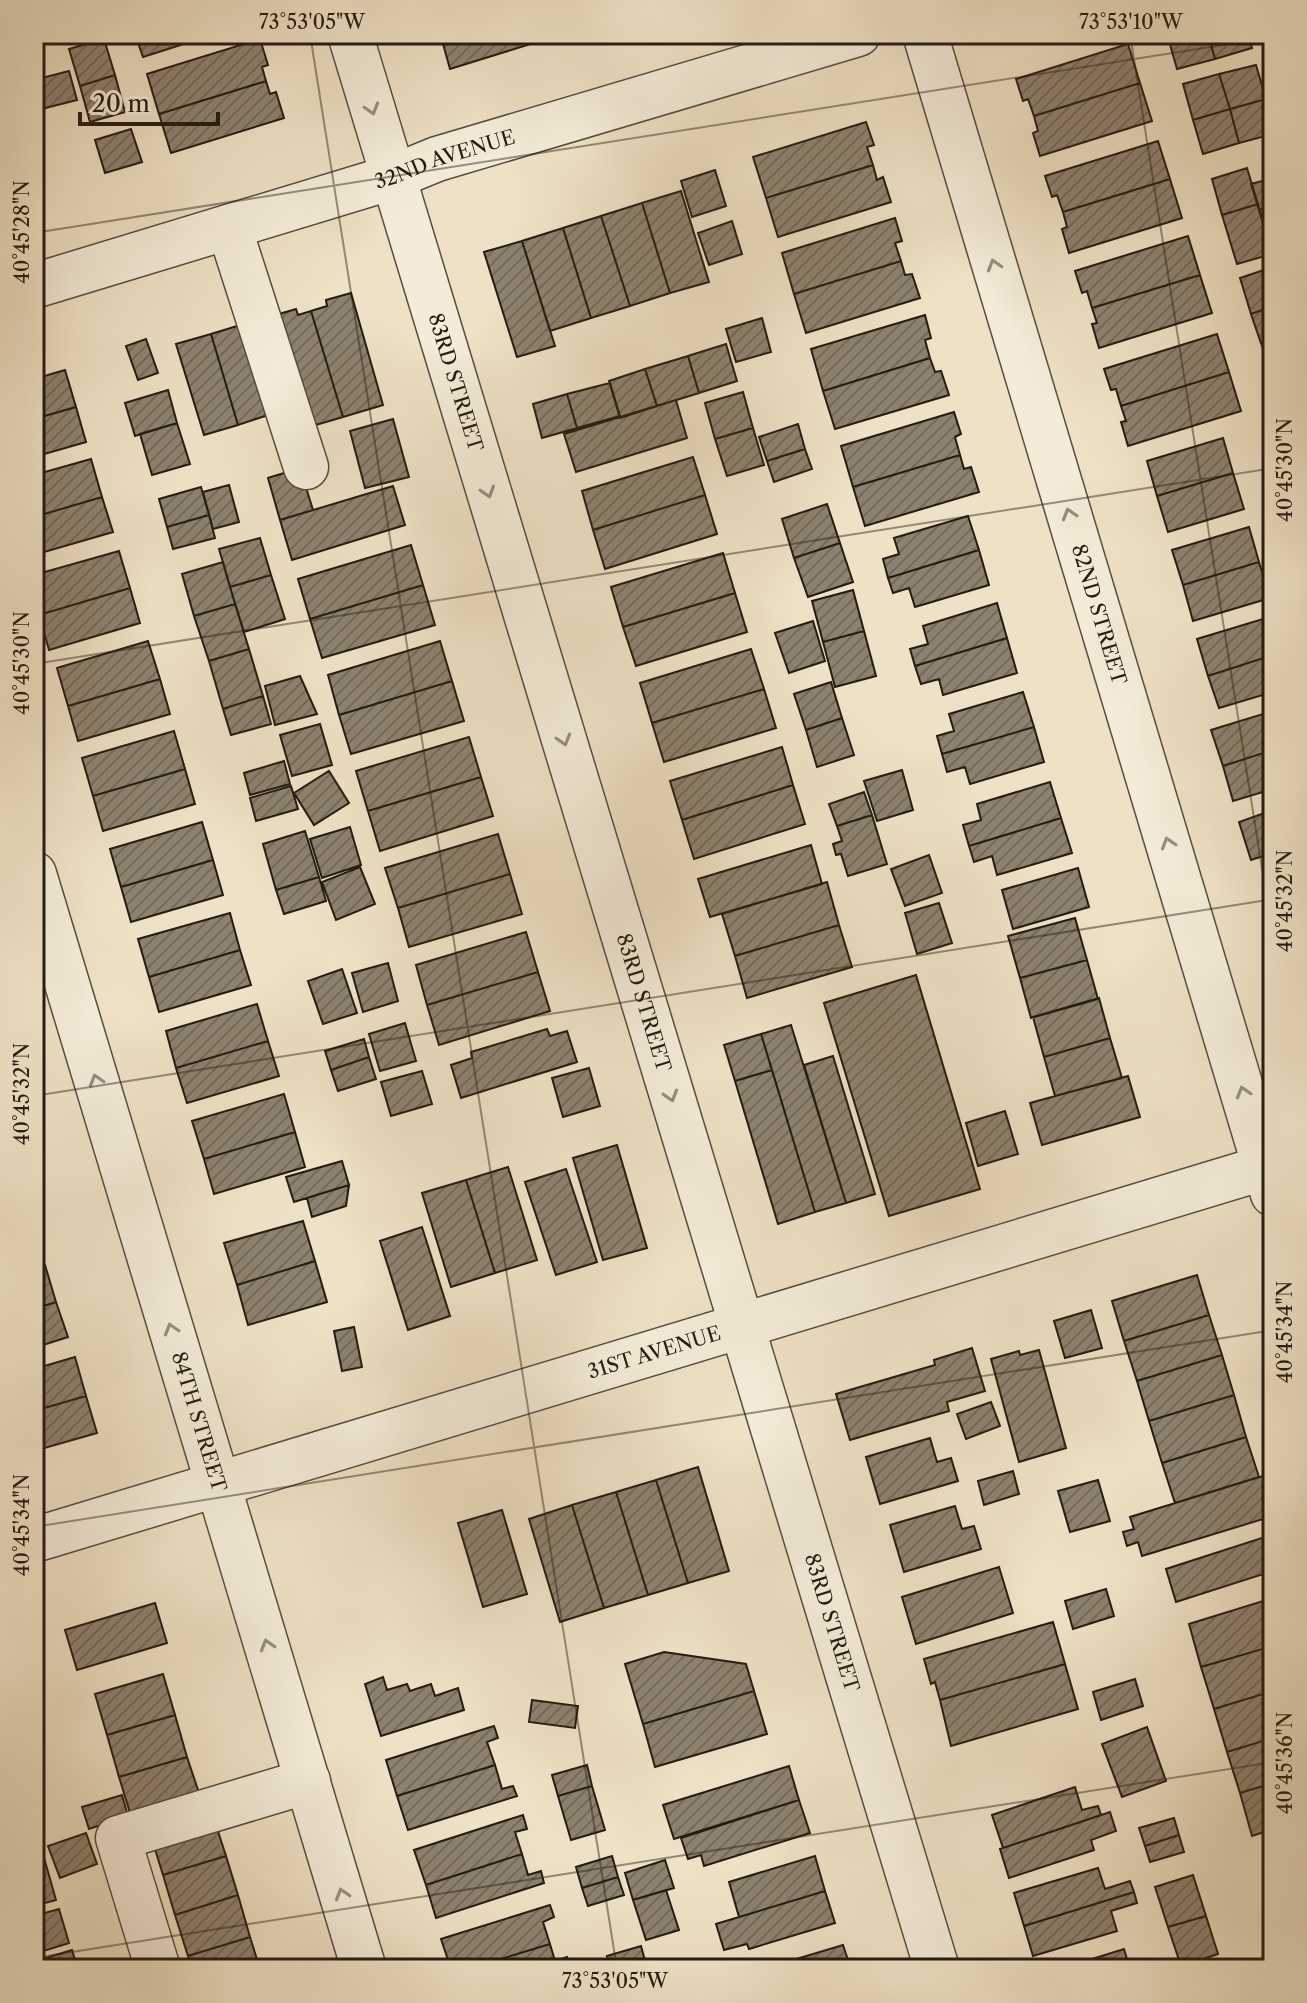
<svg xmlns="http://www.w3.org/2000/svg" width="1307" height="2003" viewBox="0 0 1307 2003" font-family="'Libre Caslon Text',serif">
<defs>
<pattern id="building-hatch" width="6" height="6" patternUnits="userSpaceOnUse" patternTransform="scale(2)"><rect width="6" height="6" fill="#8d826f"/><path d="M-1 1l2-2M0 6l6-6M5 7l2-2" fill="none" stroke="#736a5a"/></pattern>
</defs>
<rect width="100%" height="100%" fill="#eee1c5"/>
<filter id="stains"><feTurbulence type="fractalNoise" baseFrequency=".0025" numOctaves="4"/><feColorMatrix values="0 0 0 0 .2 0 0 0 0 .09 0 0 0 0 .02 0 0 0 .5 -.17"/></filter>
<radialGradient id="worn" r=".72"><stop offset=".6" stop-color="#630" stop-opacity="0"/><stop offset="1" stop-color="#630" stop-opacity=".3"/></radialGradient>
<path fill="url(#building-hatch)" stroke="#241c12" stroke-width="2" d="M135,34H215L143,57Z
M443,34H563L450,69L443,44L446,43Z
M1167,34H1208L1215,59L1177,69Z
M1208,34H1248L1252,48L1215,59Z
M104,39L115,75L80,86L69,49Z
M260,39L268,65L262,67L266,81L159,114L147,74Z
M1128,44L1140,83L1034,116L1028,99L1023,101L1016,79Z
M1256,65L1266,99L1230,109L1219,74Z
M69,71L77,100L34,111V80Z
M1219,74L1230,109L1193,120L1183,84Z
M115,75L125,112L90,122L80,86Z
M266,81L270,94L276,92L284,118L171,153L159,114Z
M1140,83L1152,121L1040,156L1033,133L1038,131L1034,116Z
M1266,99L1273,134L1239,143L1230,109Z
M1230,109L1239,143L1203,154L1193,120Z
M866,122L874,145L867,147L873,165L766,198L753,157Z
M131,129L142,162L105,173L95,140Z
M1158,141L1170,179L1063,212L1057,195L1052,197L1045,176Z
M873,165L877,180L883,177L891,202L778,237L766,198Z
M1247,168L1258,204L1222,215L1212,179Z
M715,170L726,206L692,217L681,181Z
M1273,178V206L1259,210L1251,184Z
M1170,179L1182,218L1069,253L1062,229L1067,227L1063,212Z
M681,191L709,282L670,293L642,203Z
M642,203L670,293L630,306L601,216Z
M1258,204L1272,254L1237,264L1222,215Z
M1273,206V232L1266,234L1259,210Z
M601,216L630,306L591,318L563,228Z
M895,218L902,241L895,243L901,261L794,294L782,253Z
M732,221L742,254L709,265L698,233Z
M563,228L591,318L550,331L522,241Z
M1188,236L1200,275L1092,308L1087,291L1082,293L1075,271Z
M522,241L555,346L517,357L484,252Z
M901,261L905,275L912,274L920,298L806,333L794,294Z
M1273,267V306L1251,314L1240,278Z
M1200,275L1212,313L1099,348L1092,324L1097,323L1092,308Z
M351,293L383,405L343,417L311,311L327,306L326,300Z
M1273,306V346L1263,349L1251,314Z
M296,309L298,315L311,311L343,417L302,429L269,317Z
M925,315L931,338L925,340L930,358L823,391L811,349Z
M762,318L771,352L736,362L726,329Z
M247,323L274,413L238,425L211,334Z
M211,334L238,425L204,435L176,344Z
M1217,334L1229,372L1121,406L1116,389L1111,390L1104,369Z
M146,339L158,373L138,380L126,346Z
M726,344L737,381L699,393L688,356Z
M688,356L699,393L657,406L645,369Z
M930,358L935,372L941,371L949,395L835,429L823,391Z
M645,369L657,406L620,418L609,381Z
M65,370L76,407L34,419V379Z
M1229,372L1241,411L1128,446L1121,422L1126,421L1121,406Z
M610,383L620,416L577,428L567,394Z
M168,390L177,423L135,436L125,403Z
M743,392L753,428L715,439L705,403Z
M567,394L577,428L542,438L533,404Z
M676,400L687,438L576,472L564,434Z
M76,407L86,442L34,457V419Z
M954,412L961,434L955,437L960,455L853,487L841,446Z
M393,419L409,477L365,488L350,431Z
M177,423L190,464L152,475L140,434Z
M798,424L805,449L767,461L759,437Z
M753,428L764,465L727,476L715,439Z
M1223,438L1233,473L1157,496L1147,461Z
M805,449L812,469L774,482L767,461Z
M960,455L964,469L971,467L979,492L865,526L853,487Z
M693,457L705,495L593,530L582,491Z
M91,459L102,497L34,517V475Z
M300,468L313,510L280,520L268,478Z
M1233,473L1244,509L1168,532L1157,496Z
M229,485L239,522L213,529L203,492Z
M393,486L405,525L292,560L280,520Z
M201,487L209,515L167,527L159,499Z
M705,495L717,534L605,569L593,530Z
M102,497L113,532L34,555V517Z
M827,504L840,543L794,558L782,519Z
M209,515L215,538L173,549L167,527Z
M968,516L979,550L888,578L883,559L899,554L894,538Z
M1249,527L1259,562L1183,585L1172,550Z
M260,538L271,575L230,587L219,549Z
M840,543L853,582L808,597L794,558Z
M411,545L423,585L310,619L298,579Z
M979,550L989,585L915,607L909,588L893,593L888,578Z
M119,551L130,588L39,615L34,600V575Z
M723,553L735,593L623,627L611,587Z
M223,562L235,604L194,616L182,574Z
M1259,562L1270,598L1193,621L1183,585Z
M271,575L285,619L244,632L230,587Z
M423,585L435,625L322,658L310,619Z
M130,588L140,623L49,650L39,615Z
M853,590L864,631L823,642L812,601Z
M735,593L747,632L636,666L623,627Z
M997,603L1007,638L915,666L910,649L928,644L923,626Z
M235,604L249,649L209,661L194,616Z
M1273,616V655L1208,676L1197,639Z
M813,621L825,661L789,673L775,633Z
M864,631L876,676L835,687L823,642Z
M1007,638L1017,673L943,695L939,679L921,684L915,666Z
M148,641L160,679L68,706L57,668Z
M440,641L452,681L339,715L328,675Z
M249,649L263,696L223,709L209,661Z
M751,649L764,689L652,723L640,683Z
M1273,655V692L1219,708L1208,676Z
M300,676L317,714L275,725L265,686Z
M160,679L170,714L78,741L68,706Z
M452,681L464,721L351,754L339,715Z
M831,682L842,718L806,730L794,694Z
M764,689L776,728L664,762L652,723Z
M1023,692L1034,727L942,754L937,736L954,731L949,714Z
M263,696L271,724L231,735L223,709Z
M1273,711V750L1223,766L1211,730Z
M842,718L854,755L817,767L806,730Z
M320,724L332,765L292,776L280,735Z
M1034,727L1044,762L970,784L965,767L947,772L942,754Z
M174,731L185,769L93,796L82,758Z
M469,737L481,777L368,811L356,771Z
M782,747L793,785L682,820L670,781Z
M1273,750V789L1233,801L1223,766Z
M284,761L290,784L250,795L244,773Z
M185,769L195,804L103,831L93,796Z
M902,770L913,810L877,821L864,781Z
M329,771L349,803L314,825L294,793Z
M481,777L493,816L380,851L368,811Z
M1050,782L1061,818L969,846L963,825L981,820L977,804Z
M793,785L805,824L694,859L682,820Z
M291,786L298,809L256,821L250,798Z
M864,792L872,815L837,826L829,804Z
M1273,810V853L1251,860L1239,822Z
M872,815L887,864L848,876L841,854L836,855L833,844L842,841L837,826Z
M1061,818L1072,853L997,875L992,856L974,862L969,846Z
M202,822L213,860L121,887L110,849Z
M350,827L361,865L322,878L310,839Z
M305,831L319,877L276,890L263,844Z
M498,834L510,874L398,908L385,868Z
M811,845L822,884L710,917L698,879Z
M929,855L942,893L905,906L891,869Z
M213,860L223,895L131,922L121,887Z
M360,867L375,904L336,920L322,882Z
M1078,868L1089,907L1013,929L1002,890Z
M510,874L522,914L409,947L398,908Z
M319,877L326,901L284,914L276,890Z
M827,882L839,925L735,956L722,914Z
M939,903L952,943L917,954L905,913Z
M230,913L240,950L149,977L138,939Z
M1075,918L1087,960L1020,978L1008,936Z
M839,925L852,967L747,998L735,956Z
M526,932L538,972L427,1005L416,965Z
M240,950L251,985L159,1012L149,977Z
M1087,960L1098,999L1031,1018L1020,978Z
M388,963L398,1001L363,1012L352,973Z
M342,969L357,1013L323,1024L308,981Z
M538,972L550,1011L439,1045L427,1005Z
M916,975L980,1189L889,1216L824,1003Z
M1099,998L1110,1038L1044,1057L1033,1017Z
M257,1004L268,1041L176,1068L166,1031Z
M405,1023L416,1061L380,1071L369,1034Z
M791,1025L846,1203L815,1212L761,1034Z
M547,1029L550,1036L567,1031L577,1062L461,1098L451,1065L472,1058L471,1052Z
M761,1034L772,1070L735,1081L724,1045Z
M1110,1038L1122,1078L1055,1096L1044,1057Z
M364,1039L369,1057L331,1070L325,1051Z
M268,1041L279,1076L187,1103L176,1068Z
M833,1056L875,1194L846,1203L804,1065Z
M369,1057L376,1079L338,1091L331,1070Z
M589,1068L600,1106L563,1117L552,1078Z
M772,1070L815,1212L778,1224L735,1081Z
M422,1071L432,1104L391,1116L381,1082Z
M1128,1076L1140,1117L1042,1145L1030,1103Z
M284,1094L295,1132L204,1159L192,1121Z
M1005,1111L1018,1154L978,1166L966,1123Z
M295,1132L305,1167L214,1194L204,1159Z
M617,1145L647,1248L603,1260L573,1158Z
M342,1161L349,1185L294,1202L286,1177Z
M508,1167L537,1260L495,1273L466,1180Z
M566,1169L597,1262L556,1275L525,1182Z
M466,1180L495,1273L451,1287L422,1193Z
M349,1185L346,1206L312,1217L307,1198Z
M303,1221L315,1261L237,1285L224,1243Z
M422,1227L450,1316L408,1330L380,1241Z
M315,1261L327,1302L248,1325L237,1285Z
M45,1265L56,1302L34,1309V1269Z
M1197,1275L1209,1315L1124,1341L1112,1301Z
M56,1302L68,1337L34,1348V1309Z
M1091,1310L1102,1348L1065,1358L1054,1321Z
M1209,1315L1222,1355L1137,1381L1124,1341Z
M354,1327L362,1367L342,1371L334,1331Z
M972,1348L985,1391L947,1402L949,1411L850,1440L836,1394L935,1365L934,1360Z
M1039,1350L1066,1448L1019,1462L991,1359L1019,1351L1020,1355Z
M1222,1355L1234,1395L1149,1421L1137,1381Z
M75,1357L86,1396L34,1411V1369Z
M1234,1395L1246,1437L1162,1463L1149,1421Z
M86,1396L97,1433L34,1451V1411Z
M991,1402L1000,1426L966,1439L957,1414Z
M1246,1437L1259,1477L1175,1503L1162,1463Z
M930,1438L937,1462L951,1458L958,1481L880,1504L866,1457Z
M698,1467L729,1571L688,1583L656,1480Z
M1013,1471L1019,1494L984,1505L978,1481Z
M1273,1473V1516L1142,1556L1138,1542L1127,1546L1123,1532L1134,1529L1130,1517Z
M656,1480L688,1583L648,1595L616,1492Z
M1098,1480L1110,1521L1070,1532L1058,1491Z
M616,1492L648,1595L604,1608L572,1505Z
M572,1505L604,1608L560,1622L529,1519Z
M955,1506L962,1529L974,1526L981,1549L904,1572L890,1525Z
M502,1510L527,1594L483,1607L458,1523Z
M1271,1535L1273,1571L1176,1602L1166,1569Z
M999,1567L1013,1613L916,1644L902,1597Z
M1106,1589L1114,1616L1073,1629L1065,1601Z
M1273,1598V1646L1201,1667L1189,1624Z
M155,1603L167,1643L77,1670L65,1630Z
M1053,1622L1065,1664L940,1700L935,1682L931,1684L924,1659Z
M1273,1646V1691L1214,1709L1201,1667Z
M664,1652L746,1664L754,1691L643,1724L625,1664Z
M1065,1664L1078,1709L951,1746L940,1700Z
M163,1674L175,1715L107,1735L95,1694Z
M383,1677L387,1690L407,1684L410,1691L431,1684L435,1696L458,1688L464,1710L381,1736L365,1684Z
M1135,1679L1143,1706L1101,1720L1093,1692Z
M754,1691L767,1734L655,1767L643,1724Z
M1273,1691V1738L1227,1752L1214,1709Z
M532,1700L578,1706L575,1728L529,1722Z
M175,1715L187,1757L119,1777L107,1735Z
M494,1726L498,1738L487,1742L495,1765L397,1796L386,1760Z
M1147,1727L1166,1781L1122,1797L1102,1744Z
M1273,1738V1783L1240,1793L1227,1752Z
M187,1757L200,1796L131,1816L119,1777Z
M495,1765L502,1789L513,1786L517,1796L408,1830L397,1796Z
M587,1765L592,1786L558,1796L552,1775Z
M789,1766L799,1800L674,1839L663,1805Z
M1273,1783V1829L1252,1836L1240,1793Z
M592,1786L605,1830L571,1840L558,1796Z
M1075,1787L1082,1810L1098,1806L1101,1815L1003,1848L992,1815Z
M122,1795L128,1816L89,1829L82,1807Z
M799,1800L810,1833L704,1866L701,1855L688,1859L681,1838Z
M1110,1812L1116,1831L1091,1840L1094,1850L1009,1878L1000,1849Z
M523,1815L527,1829L515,1832L522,1854L426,1885L414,1850Z
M1174,1818L1179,1835L1145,1846L1139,1828Z
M216,1825L226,1856L163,1875L155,1849Z
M86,1833L97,1864L60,1878L48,1846Z
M1179,1835L1184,1852L1150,1862L1145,1846Z
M41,1847L56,1900L34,1906V1848Z
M522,1854L528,1875L541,1871L544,1883L436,1918L426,1885Z
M226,1856L238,1895L175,1915L163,1875Z
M612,1856L618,1877L582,1888L576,1867Z
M815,1856L825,1891L739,1917L729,1882Z
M665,1860L674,1888L633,1900L625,1873Z
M1273,1864V1901L1263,1867Z
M1098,1868L1105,1889L1130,1881L1134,1892L1024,1926L1014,1893Z
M1193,1875L1206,1916L1168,1927L1155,1887Z
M618,1877L624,1895L588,1906L582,1888Z
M666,1890L679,1930L646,1940L633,1900Z
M825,1891L835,1923L749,1949L747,1944L724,1950L716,1924Z
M1134,1892L1137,1903L1111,1911L1117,1931L1033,1956L1024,1926Z
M238,1895L250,1937L188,1956L175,1915Z
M550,1905L554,1917L543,1922L550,1944L468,1969H451L441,1939Z
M59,1909L69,1943L34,1954V1916Z
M1206,1916L1218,1954L1181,1966L1168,1927Z
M250,1937L260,1969H192L188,1956Z
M550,1944L555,1961L567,1957L570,1969H468Z
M843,1945L851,1969H763Z
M641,1946L646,1964L628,1969H610L607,1956Z
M1124,1949L1130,1969H1060Z
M72,1950L78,1969H39L36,1961Z"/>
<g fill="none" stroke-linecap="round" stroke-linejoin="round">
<g stroke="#564d3f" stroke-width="47">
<g id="minor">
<path id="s1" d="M350,34L937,1969"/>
<path id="s2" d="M925,34L1273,1194"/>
<path d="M229,227L306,467"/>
<path id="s3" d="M34,286L393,177L437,159L858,34"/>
<path id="s4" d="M34,874L364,1969"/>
<path id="s5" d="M34,1540L1273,1165"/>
<path d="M158,1969L118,1838L308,1781"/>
</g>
</g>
<use href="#minor" stroke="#f4ecd9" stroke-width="44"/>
</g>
<defs><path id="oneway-chevron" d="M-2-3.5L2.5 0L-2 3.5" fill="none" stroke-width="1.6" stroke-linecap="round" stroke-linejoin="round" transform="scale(2)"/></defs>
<g stroke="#968e7f">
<use href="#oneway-chevron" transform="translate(372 109) rotate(73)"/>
<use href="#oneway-chevron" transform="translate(994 265) rotate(-107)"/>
<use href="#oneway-chevron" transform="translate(488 492) rotate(73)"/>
<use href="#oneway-chevron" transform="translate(1069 514) rotate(-107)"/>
<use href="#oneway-chevron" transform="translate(564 740) rotate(73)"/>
<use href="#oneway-chevron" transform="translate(1168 843) rotate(-107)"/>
<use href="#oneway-chevron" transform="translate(96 1080) rotate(-107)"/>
<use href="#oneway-chevron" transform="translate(1243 1092) rotate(-107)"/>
<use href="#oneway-chevron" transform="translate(671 1096) rotate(73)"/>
<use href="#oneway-chevron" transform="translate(171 1329) rotate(-107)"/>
<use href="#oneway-chevron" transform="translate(267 1645) rotate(-107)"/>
<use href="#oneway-chevron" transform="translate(342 1894) rotate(-107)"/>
</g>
<path fill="none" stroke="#241c12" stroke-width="2" stroke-opacity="0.45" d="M310,34L617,1969M1130,34L1273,938M34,233L1273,37M34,664L1273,468M34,1096L1273,899M34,1527L1273,1330M34,1958L1273,1762"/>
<g text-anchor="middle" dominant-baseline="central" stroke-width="6" stroke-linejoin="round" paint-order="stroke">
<g font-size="20" fill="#241c12" stroke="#f4ecd9">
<text stroke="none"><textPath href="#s3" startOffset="430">32ND AVENUE</textPath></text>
<text stroke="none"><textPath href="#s1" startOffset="364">83RD STREET</textPath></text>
<text stroke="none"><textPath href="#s2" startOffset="606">82ND STREET</textPath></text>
<text stroke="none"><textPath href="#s1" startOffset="1012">83RD STREET</textPath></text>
<text stroke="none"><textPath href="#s5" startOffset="648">31ST AVENUE</textPath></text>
<text stroke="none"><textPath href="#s4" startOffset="572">84TH STREET</textPath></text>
<text stroke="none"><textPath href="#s1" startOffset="1660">83RD STREET</textPath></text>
</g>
</g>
<rect width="1307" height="2003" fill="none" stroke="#eee1c5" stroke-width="88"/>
<path d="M80 112v12h138v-12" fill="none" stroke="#241c12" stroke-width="4"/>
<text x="92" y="112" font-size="24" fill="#241c12" stroke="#f4ecd9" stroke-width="6" paint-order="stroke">20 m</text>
<rect x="44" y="44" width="1219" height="1915" fill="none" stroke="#241c12" stroke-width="3"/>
<g font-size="20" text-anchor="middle" fill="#241c12">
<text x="312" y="29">73°53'05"W</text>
<text x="1131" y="29">73°53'10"W</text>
<text transform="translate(22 232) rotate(-90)" y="7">40°45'28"N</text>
<text transform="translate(1285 470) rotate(-90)" y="7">40°45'30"N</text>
<text transform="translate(22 663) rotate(-90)" y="7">40°45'30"N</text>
<text transform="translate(1285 901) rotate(-90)" y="7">40°45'32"N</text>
<text transform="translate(22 1094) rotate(-90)" y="7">40°45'32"N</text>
<text transform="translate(1285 1332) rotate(-90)" y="7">40°45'34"N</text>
<text transform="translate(22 1525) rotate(-90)" y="7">40°45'34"N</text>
<text transform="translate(1285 1763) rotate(-90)" y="7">40°45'36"N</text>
<text x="615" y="1988">73°53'05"W</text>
</g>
<rect width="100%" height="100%" filter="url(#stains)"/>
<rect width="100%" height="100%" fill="url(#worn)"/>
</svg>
